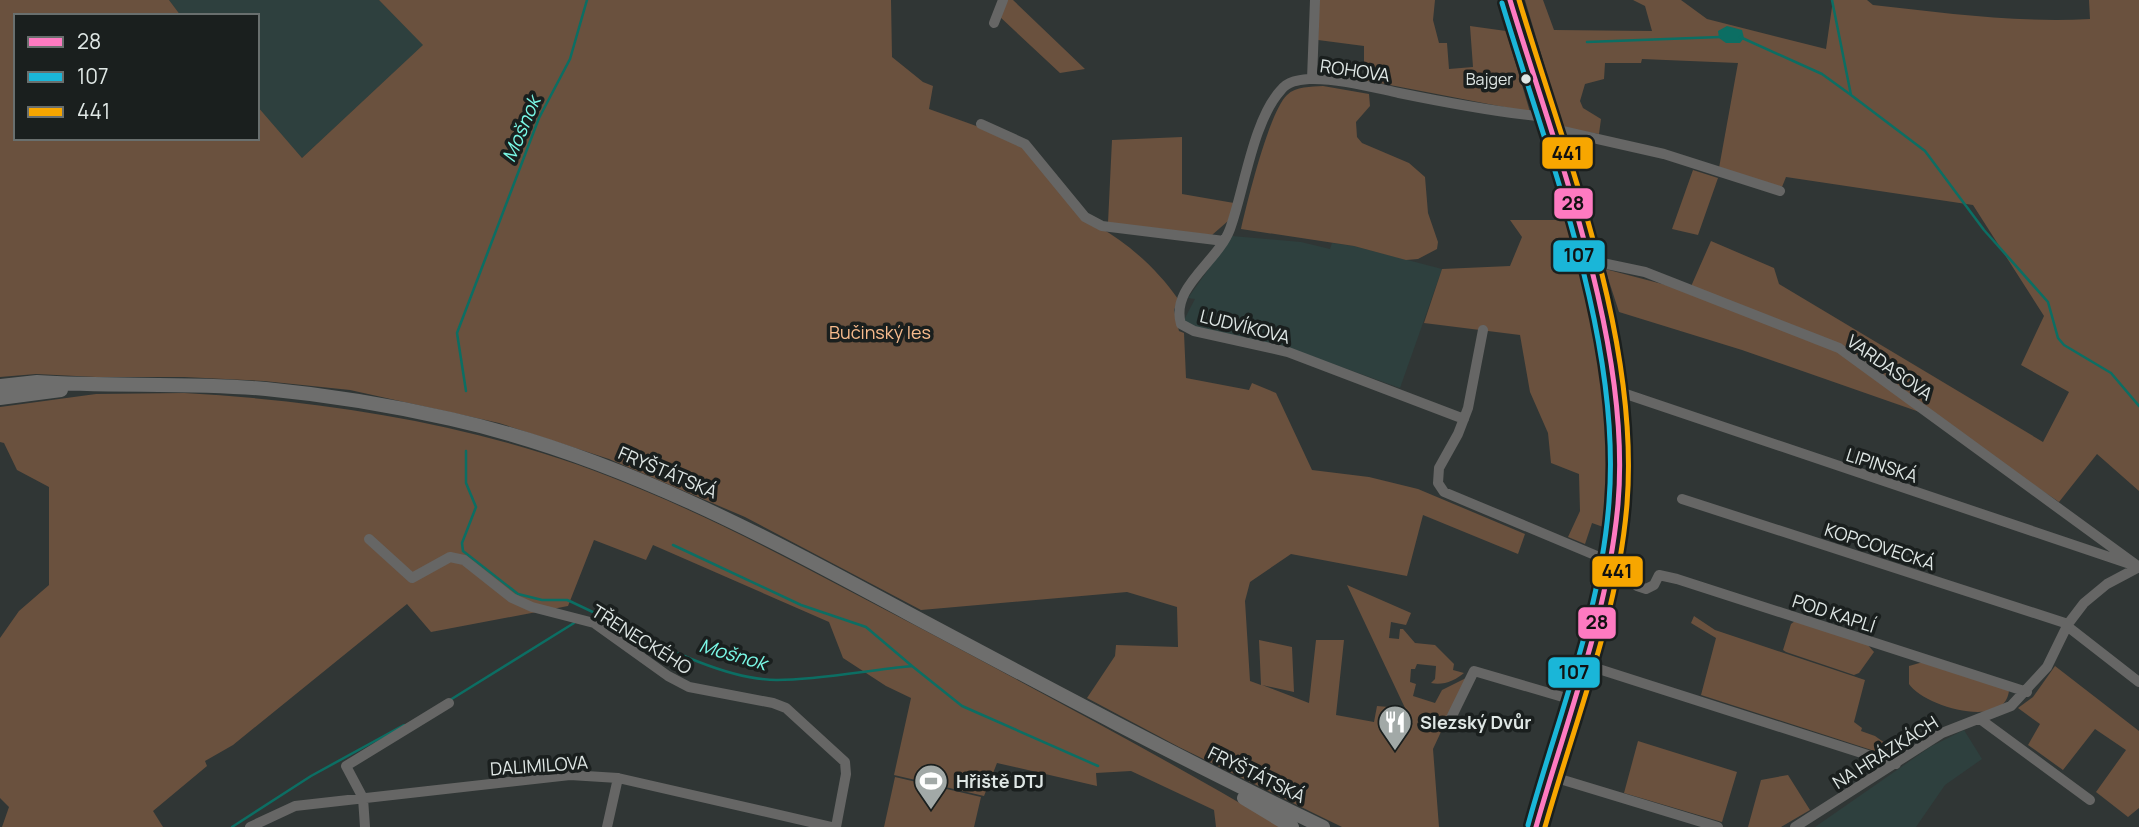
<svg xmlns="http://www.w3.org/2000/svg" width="2139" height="827" viewBox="0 0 2139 827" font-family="Manrope,sans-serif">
<rect width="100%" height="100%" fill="#303635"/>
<path fill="#2e403e" d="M169,0H379L424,45L302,158L257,108V16H181Z
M1232,236L1301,242L1330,249L1332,243L1354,246L1442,269L1400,388L1291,349L1188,325L1184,320L1195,299L1188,298Z
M1964,730L1982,759L1945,785L1916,827H1815L1930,747Z"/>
<path fill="#6a513e" d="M0,0H169L181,16H16V138H257V106L302,158L423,45L379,0H891L892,57L923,82L933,86L929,109L1018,141L1099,227C1129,244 1158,270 1178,299L1174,310L1179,331L1184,333L1186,378L1249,390L1252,383L1276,393L1312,470L1369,477L1418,489L1525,534L1518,554L1423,515L1407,576L1291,554L1250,582L1245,601L1250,681L1261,685L1259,640L1292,647L1294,692L1262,685L1309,703L1316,640H1344L1336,715L1374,722L1377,706L1400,708L1413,725L1347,585L1411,613L1406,625L1391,622L1389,638L1399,639L1400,629H1403L1415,643L1435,645L1454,664L1453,670L1464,673C1456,680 1443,686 1431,683L1435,679L1436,666L1417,664L1415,669H1411L1410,682L1416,684L1413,696L1435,703L1442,690L1466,678L1433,749L1439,827H1342L1179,747L1087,698L1115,656L1116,645L1178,647L1177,607L1127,592L921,610L745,517L609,459L499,423L350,390L264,381L184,377H96L36,374L0,377Z
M1006,0H1013L1085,69L1060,73L999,16Z
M1319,0H1435L1433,20L1439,43H1447L1449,69L1473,67L1470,26L1506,31L1530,112L1364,80V46L1318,40Z
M1525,0H1543L1554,30L1652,31L1645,6L1633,0H1681L1707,19L1826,49L1833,0H1867L1873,5C1945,13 2017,23 2090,19L2089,0H2139V491L2097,454L2059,502L1931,416L1742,350L1619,312L1605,269L1689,291L1711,241L1774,268L1779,284L2043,442L2069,392L2021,365L2044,316L1973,205L1786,177L1782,187L1719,168L1738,63L1642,59L1641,63H1605L1604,79L1585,84L1580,101L1583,108L1601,119L1599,134L1563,128Z
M1323,86L1369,94L1370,106L1356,122L1357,137L1362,143L1409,163L1425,177L1428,213L1438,242L1437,249L1418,259L1406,260L1354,246L1241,229C1247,203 1269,112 1287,95C1296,86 1311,87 1323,86Z
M1182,137V194L1234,203L1228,221L1212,235L1108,223L1112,140Z
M1693,170L1718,178L1698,235L1672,229Z
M1510,220H1566C1585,289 1610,359 1612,431C1613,463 1610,495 1606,528L1592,523L1585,544L1568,537L1580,511L1579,474L1551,463L1548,433L1530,392L1520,335L1424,323L1442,269L1510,266L1522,237Z
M184,393C343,402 498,428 645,491C741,531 831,582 924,630C1044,694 1164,758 1281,827H1216L1214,810L1131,771L1096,773L1097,786L997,763L984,796L894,775L911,698L886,686L843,658L829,622L653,545L646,560L594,540L568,606L431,632L407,604L233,745L205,761L207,766L153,811L163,827H2L9,807L0,798V638L19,611L49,585V487L17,470L4,443L0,442V407L96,394Z
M1694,616L1715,630L1865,680L1854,722L1862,728L1861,731L1875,736L1899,753L1890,756L1701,695L1716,638L1691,623Z
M1795,621L1867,644L1874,652L1859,673L1854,675L1786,652L1783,650L1791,624Z
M1923,662L2009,690C2006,731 1923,706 1909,684V666Z
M2055,666L2139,731V808L2128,817L2096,792L2126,750L2095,729L2063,770L2028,745L2040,724L2018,708L2033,697Z
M1638,741L1737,772L1722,822L1624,793Z
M1788,775L1810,810L1781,827H1748L1761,780Z
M895,777L981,797L974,827H884Z"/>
<path fill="#0c6e63" d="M1727,26L1742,30L1744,38L1740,43H1726L1719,38L1718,31Z"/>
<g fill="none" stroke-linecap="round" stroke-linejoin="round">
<path stroke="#0c6e63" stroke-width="2.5" d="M1832,0L1851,95L1925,151L1984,230L2048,302L2058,338L2064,345L2111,373L2139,406
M1740,37L1822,74L1851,95
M1587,42L1720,37
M466,391L457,333L539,118L570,59L587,0
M466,451V483L476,507L462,543L463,551L518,594L542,600H567C627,626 712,680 777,680C821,680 868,670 912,666L962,706L1098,766
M673,545L801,605L866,627L912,666
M450,700L574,623
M232,827L311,776L404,725"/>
<path stroke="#666665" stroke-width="10" d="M994,23L1003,0
M1312,79L1315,0
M981,124L1025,144L1085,217L1102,226L1224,241
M1549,128L1664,154L1780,191
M1588,260L1645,272L1839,348L2139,567
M1483,330L1468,408L1458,434L1439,468L1438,483L1444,492L1609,561
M1617,391L2130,564
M1464,419L1288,352L1194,331L1181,324C1170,287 1218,262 1230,229C1244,191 1253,120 1281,90C1288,81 1298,80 1309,79C1338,78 1371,87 1399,93C1448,103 1496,112 1545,117
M1682,499L2068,624
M369,539L412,578L450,557L464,560L512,598L532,607L594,623L668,676L689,687L773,703L786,708L845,762L846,774L836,827
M1637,586L1646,589L1654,585L1659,575L1677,579L2027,692
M2067,626L2139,682
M1583,664L1896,764
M1451,718L1474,671L1573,700
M1980,719L2090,800
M1550,776L1718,827
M250,827L295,806L570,775L618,778L832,827
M365,827L363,798L346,766L449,703
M607,827L618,778
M1795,827L1942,733L2011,706L2047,667L2068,624L2084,603L2107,584L2139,567"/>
<path stroke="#717170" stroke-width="12" d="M1510,0C1531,69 1552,139 1573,208C1601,306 1627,401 1618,504C1608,614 1564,721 1536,827"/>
<path stroke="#6e6e6d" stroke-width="14" d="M0,386L37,382C113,387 189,382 266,389C328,395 390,405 451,419C617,456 767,537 915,617C1050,689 1185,761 1323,827
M0,398L61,390
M1244,798L1292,827"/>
<g stroke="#1a1f1e" stroke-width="10">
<path id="bus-1" d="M1510,0C1556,152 1632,345 1618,504C1608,615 1566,721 1536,827"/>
</g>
<g stroke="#1a1f1e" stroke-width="10">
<path id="bus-2" d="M1502,3C1548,156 1622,341 1609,502C1601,612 1557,719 1528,825"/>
</g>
<g stroke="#1a1f1e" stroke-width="10">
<path id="bus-3" d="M1519,0C1566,156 1640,340 1627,504C1618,615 1575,721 1545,827"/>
</g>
<use href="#bus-1" stroke="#fe7ac1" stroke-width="5"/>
<use href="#bus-2" stroke="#1ab6d8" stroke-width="5"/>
<use href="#bus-3" stroke="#f7a600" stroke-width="5"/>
</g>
<defs>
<g id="restaurant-pin" transform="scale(1.75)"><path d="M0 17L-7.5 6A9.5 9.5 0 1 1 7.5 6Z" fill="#a2a9a7" stroke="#1a1f1e"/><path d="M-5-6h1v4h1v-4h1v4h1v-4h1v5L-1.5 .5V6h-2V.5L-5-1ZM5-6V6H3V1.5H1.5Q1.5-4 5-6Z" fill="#fff"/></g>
<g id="stadium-pin" transform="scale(1.75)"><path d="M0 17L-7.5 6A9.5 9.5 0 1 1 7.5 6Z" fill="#a2a9a7" stroke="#1a1f1e"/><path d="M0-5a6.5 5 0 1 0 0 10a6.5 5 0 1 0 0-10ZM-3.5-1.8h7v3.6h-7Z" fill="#fff"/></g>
</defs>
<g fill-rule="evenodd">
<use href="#restaurant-pin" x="1395" y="722"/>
<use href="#stadium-pin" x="931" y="781"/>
</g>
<circle fill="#dfe7e5" stroke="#1a1f1e" stroke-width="2.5" cx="1526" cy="79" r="6"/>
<g text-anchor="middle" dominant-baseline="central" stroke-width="7" stroke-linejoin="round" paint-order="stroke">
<g font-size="16" fill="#dfe7e5" stroke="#1a1f1e" text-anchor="end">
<text x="1513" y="79">Bajger</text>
</g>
<g font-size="18" fill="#dfe7e5" stroke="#1a1f1e">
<text transform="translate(1355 70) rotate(8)">ROHOVA</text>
<text transform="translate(1245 326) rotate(14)">LUDVÍKOVA</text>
<text transform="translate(1890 367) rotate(35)">VARDASOVA</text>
<text transform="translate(1882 465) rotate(18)">LIPINSKÁ</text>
<text transform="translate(668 472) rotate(23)">FRYŠTÁTSKÁ</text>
<text transform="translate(1880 546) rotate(18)">KOPCOVECKÁ</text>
<text transform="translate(1834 613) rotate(18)">POD KAPLÍ</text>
<text transform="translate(642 639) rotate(32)">TŘENECKÉHO</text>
<text transform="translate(1885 752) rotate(-32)">NA HRÁZKÁCH</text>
<text transform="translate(539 765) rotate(-4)">DALIMILOVA</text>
<text transform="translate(1257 774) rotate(26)">FRYŠTÁTSKÁ</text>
</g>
<g font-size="18" fill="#f8bb8d" stroke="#1a1f1e">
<text x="880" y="332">Bučinský les</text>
</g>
<g font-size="18" font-weight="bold" fill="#dfe7e5" stroke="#1a1f1e" text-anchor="start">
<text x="1420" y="722">Slezský Dvůr</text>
<text x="956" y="781">Hřiště DTJ</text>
</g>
<g font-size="19" font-style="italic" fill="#7af9e7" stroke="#1a1f1e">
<text transform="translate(521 129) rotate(-67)">Mošnok</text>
<text transform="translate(733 654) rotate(16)">Mošnok</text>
</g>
</g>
<g stroke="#1a1f1e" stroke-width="2.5">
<rect x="1541" y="136" width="53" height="34" rx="7" fill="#f7a600"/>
<rect x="1553" y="187" width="41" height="33" rx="7" fill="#fe7ac1"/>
<rect x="1552" y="239" width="54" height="34" rx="7" fill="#1ab6d8"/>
<rect x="1591" y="555" width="53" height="33" rx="7" fill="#f7a600"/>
<rect x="1577" y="606" width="40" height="34" rx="7" fill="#fe7ac1"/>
<rect x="1547" y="656" width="54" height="33" rx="7" fill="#1ab6d8"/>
</g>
<g font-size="19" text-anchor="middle" font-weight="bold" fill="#111">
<text x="1567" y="160">441</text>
<text x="1573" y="210">28</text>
<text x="1579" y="262">107</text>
<text x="1617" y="578">441</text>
<text x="1597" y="629">28</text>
<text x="1574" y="679">107</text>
</g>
<rect x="14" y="14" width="245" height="126" fill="#1a1f1e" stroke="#696f6e" stroke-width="2"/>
<rect x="28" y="37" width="35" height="10" fill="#fe7ac1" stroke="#696f6e" stroke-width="2"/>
<text x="77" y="49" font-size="21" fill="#dfe7e5">28</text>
<rect x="28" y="72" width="35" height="10" fill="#1ab6d8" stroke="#696f6e" stroke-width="2"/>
<text x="77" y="84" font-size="21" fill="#dfe7e5">107</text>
<rect x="28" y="107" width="35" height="10" fill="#f7a600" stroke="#696f6e" stroke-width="2"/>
<text x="77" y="119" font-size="21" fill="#dfe7e5">441</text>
</svg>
